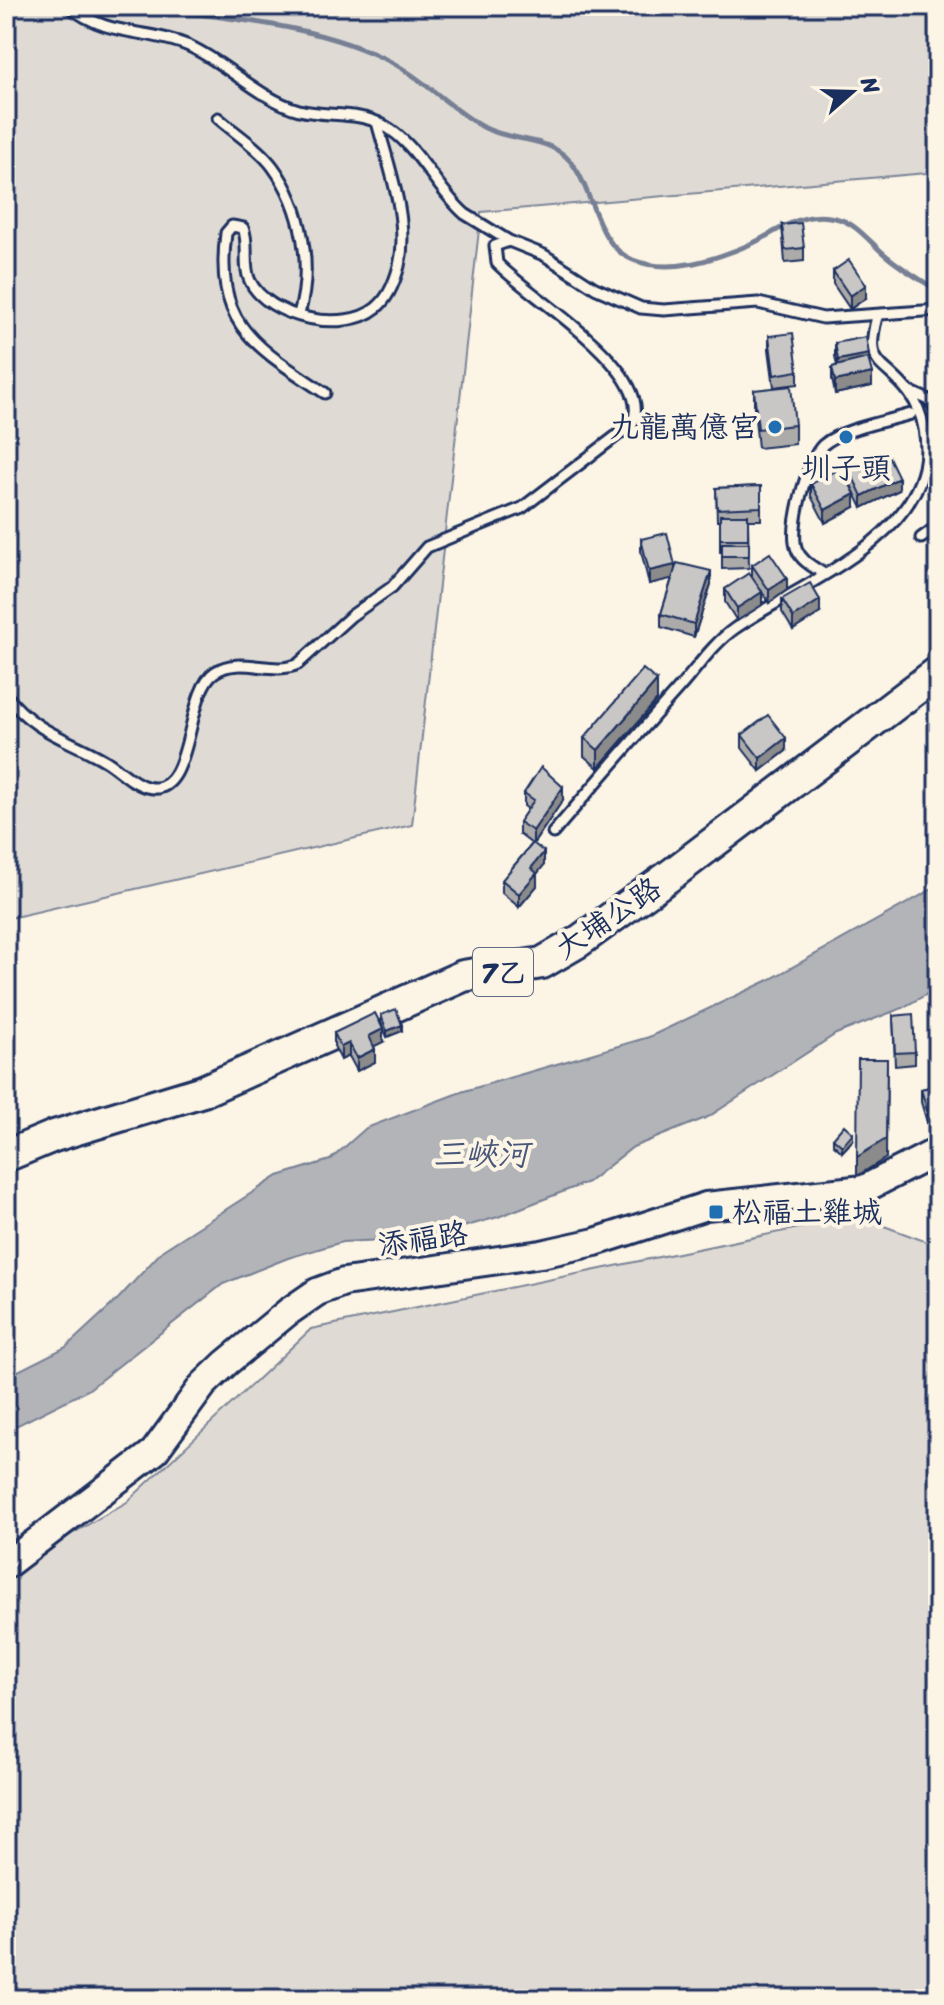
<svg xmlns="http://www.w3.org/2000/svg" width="944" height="2005" viewBox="0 0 944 2005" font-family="Sriracha,'LXGW WenKai TC',sans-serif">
<rect width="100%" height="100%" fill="#fcf5e5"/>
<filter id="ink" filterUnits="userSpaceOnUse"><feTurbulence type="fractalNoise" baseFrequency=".0125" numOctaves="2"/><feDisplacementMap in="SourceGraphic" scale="16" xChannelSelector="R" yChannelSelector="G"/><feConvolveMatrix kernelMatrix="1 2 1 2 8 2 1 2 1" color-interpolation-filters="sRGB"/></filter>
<g filter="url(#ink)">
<path fill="#dfdbd4" stroke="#7d8599" stroke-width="2" d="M6,6H938V172L481,212L412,825L6,919Z
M857,1216L938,1246V1999H6V1572L127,1502L311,1329Z"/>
<path fill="#b2b4b8" stroke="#767f94" stroke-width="2" d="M938,886V988L902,1008L836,1034L708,1117L633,1147L588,1182L498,1217L425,1238L342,1242L288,1258L223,1284L88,1390L6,1431V1377L66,1347L118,1299L163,1250L278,1176L330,1160L366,1128L461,1092L649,1037L769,980Z"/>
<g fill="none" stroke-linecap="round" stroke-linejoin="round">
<path stroke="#767f94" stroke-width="5" d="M137,6C222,19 314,22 391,62C426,80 451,110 485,128C508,140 538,137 560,152C595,175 589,242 633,260C671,275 716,259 751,244C779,231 801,210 835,218C855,222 868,240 883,253C900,268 920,279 938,291"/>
<g stroke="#1b2f5e" stroke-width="15">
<path id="lane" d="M69,6C108,38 147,28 189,46C227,63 259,99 299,110C326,117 358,111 383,125C418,144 435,188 465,214L509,241L544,255L595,288L641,308L664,310L758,303L823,318L938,310
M218,118C236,134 259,148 273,167C303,208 313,267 299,314
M907,390L929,400L938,411
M325,393C255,346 214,326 226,233L232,226L243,228C250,245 242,264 250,281C268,318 344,334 376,308C389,298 395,281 399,266C410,221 388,165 377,122
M921,538L938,526
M824,574C814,567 802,562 797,550C788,530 807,460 823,445C841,429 888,421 911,414
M6,695C35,733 67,738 106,761C119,769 133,784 147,787C195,800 184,692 215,672C240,655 273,676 298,664L351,616L392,587L427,547L522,508L632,424C658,372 526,295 497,263L495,246L509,241
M553,833C595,784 637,735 680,687C697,668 713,644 734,629C793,587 906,547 924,468C929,444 924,412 909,393C884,360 863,368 877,317"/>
</g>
<g stroke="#1b2f5e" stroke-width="32">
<path id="secondary" d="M6,1565L154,1452L203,1385L226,1363L288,1312L317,1292L344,1282L541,1254L595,1242L706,1206L864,1189L938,1151"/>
</g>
<g stroke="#1b2f5e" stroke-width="36">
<path id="primary" d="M6,1156L54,1136L203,1091L463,976L542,963L578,942L672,874L938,672"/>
</g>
<use href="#lane" stroke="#fcf5e5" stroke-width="9"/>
<use href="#secondary" stroke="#fcf5e5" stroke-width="26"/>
<use href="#primary" stroke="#fcf5e5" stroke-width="30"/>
</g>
<path fill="#acabaa" stroke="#1b2f5e" stroke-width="2" d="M782,225L804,248V261L785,263Z
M833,271L866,298L850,309L833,284Z
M769,336L798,371V384L774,387L769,349Z
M835,343L869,363L872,386L835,394L832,379V367L837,366L835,356Z
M754,390L795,425V444L758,448L754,409Z
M850,471L899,490L862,508L850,483Z
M811,484L855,507L825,523L811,496Z
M761,486V520H748L749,568L722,569V552H720V521H717L716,488Z
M641,539L675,570L711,584L694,637L661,627V614L672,578L649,584L641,551Z
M752,565L787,590L769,603L762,592V605L737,621L725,602V589L752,577Z
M782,599L820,613L793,630L782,612Z
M657,700L598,768L584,756V738Z
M742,735L786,751L760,771L742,748Z
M524,793L563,800L534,843L544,865L537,874V886L519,907L502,893V880L532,844L519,834V822L528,809L524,806Z
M381,1015L402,1031L387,1037L381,1022Z
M893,1016L915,1052V1064L895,1066Z
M334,1033L383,1042L374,1046L375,1062L357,1071L349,1056L341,1060L334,1046Z
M938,1085L928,1126L921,1102V1089Z
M833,1138L853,1140L842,1152L833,1144Z"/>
<path fill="#8c8b8b" stroke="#1b2f5e" stroke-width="2" d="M866,285V298L850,309V296Z
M869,354V366L838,373V360Z
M872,373V386L835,394V381Z
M899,478V490L862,508V496Z
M855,494V507L825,523V510Z
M675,565V578L649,584V571Z
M711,571V584L694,637V624Z
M787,578V590L769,603V590Z
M762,592V605L737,621V608Z
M820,600V613L793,630V617Z
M657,681V700L598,768V750Z
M786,738V751L760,771V758Z
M563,787V800L533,844V831Z
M544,852V865L537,874V886L519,907V894L531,868Z
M402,1025V1031L387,1037V1031Z
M383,1029V1042L369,1049V1036Z
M349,1043V1056L341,1060V1047Z
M375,1049V1062L357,1071V1058Z
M887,1059L886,1158L857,1176V1157Z
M938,1110V1123L928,1126V1113Z
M853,1133V1140L842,1152V1146Z"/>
<path fill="#c8c7c6" stroke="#1b2f5e" stroke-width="2" d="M801,223L804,248L785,250L782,225Z
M849,260L866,285L850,296L833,271Z
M793,333L798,371L774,375L769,336Z
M866,337L869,354L838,360L835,343Z
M868,358L872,373L835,381L832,367Z
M791,386L795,425L758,429L754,390Z
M887,453L899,478L862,496L850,471Z
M841,468L855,494L825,510L811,484Z
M761,486V507L717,509L716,488Z
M720,515H748V539H720Z
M667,533L675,565L649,571L641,539Z
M722,543H749V556H722Z
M770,553L787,578L769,590L752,565Z
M677,563L711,571L694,624L661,614Z
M749,573L762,592L737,608L725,589Z
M810,583L820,600L793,617L782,599Z
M643,669L657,681L598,750L584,738Z
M768,715L786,738L760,758L742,735Z
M541,767L563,787L533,831L519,822L534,800L524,793Z
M533,843L544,852L531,868L537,873L519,894L502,880Z
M396,1009L402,1025L387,1031L381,1015Z
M375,1013L383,1029L369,1036L375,1049L357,1058L349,1043L341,1047L334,1033Z
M913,1014L915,1052L895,1053L893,1016Z
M858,1059H887L886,1139L857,1157Z
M938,1085V1110L928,1113L921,1089Z
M844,1125L853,1133L842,1146L833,1138Z"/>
</g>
<g fill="#1f6fb2" stroke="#fcf5e5" stroke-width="3">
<circle cx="775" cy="427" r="8"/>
<circle cx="846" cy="437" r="8"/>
<rect x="708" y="1204" width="16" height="16" rx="4"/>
</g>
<g text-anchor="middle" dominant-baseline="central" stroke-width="8" stroke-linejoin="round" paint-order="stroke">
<rect fill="#fcf5e5" stroke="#5e6a86" stroke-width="2" x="473" y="948" width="60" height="48" rx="6"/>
<g font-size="28" font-weight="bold" fill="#1b2f5e">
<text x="503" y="972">7乙</text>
</g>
<g font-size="30" fill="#1b2f5e" stroke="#fcf5e5" text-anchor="end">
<text x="759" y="427">九龍萬億宮</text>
<text x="846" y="468" text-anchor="middle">圳子頭</text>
<text x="732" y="1212" text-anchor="start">松福土雞城</text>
</g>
<g font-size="30" fill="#1b2f5e" stroke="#fcf5e5">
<text transform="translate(608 918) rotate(-34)">大埔公路</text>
<text transform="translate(423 1239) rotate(-8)">添福路</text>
</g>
<g font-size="32" font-style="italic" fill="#485779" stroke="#fcf5e5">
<text x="481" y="1154">三峽河</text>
</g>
</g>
<rect width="944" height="2005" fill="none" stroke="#fcf5e5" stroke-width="32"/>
<rect x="16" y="16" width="912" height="1973" fill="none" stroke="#1b2f5e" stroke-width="3" filter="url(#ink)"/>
<g transform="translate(852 92) rotate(70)" stroke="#fcf5e5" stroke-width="6" paint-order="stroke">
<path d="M0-6L14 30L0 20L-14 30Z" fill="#1b2f5e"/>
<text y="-12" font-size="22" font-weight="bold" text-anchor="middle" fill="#1b2f5e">N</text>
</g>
</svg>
